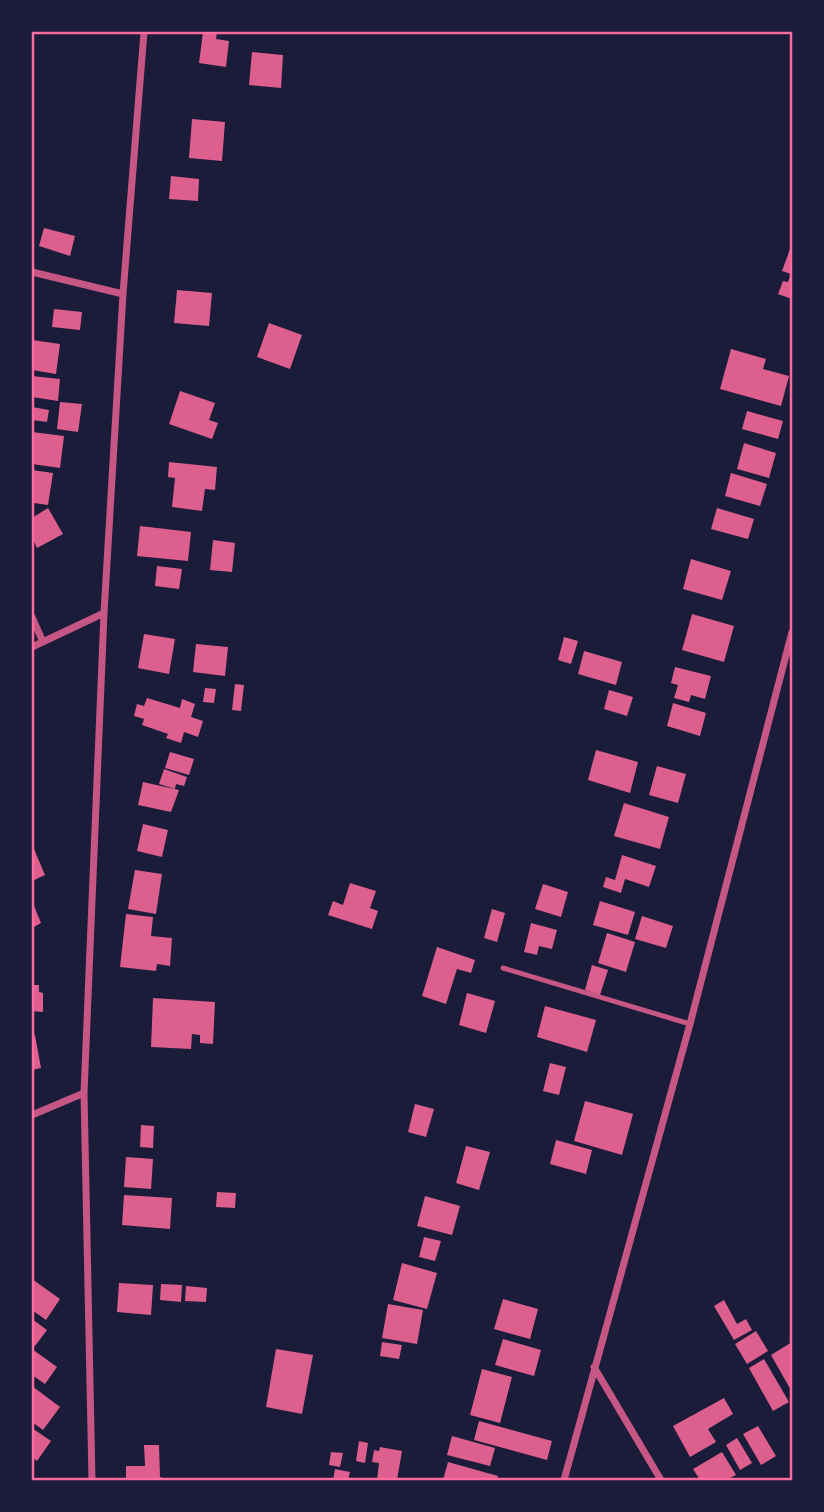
<svg xmlns="http://www.w3.org/2000/svg" width="824" height="1512" viewBox="0 0 824 1512" font-family="'Alegreya Sans',sans-serif">
<rect width="100%" height="100%" fill="#1b1b3a"/>
<path fill="#dd5f8e" d="M203,32H217L216,39L229,41L226,67L199,63Z
M252,52L283,55L281,88L249,85Z
M192,119L225,122L222,161L189,158Z
M171,176L199,179L198,201L169,199Z
M44,228L75,236L70,256L39,246Z
M790,249L792,250V299L778,294L783,281L788,282L791,274L782,271Z
M177,290L212,293L209,326L174,323Z
M54,309L82,312L80,330L52,327Z
M269,323L302,335L290,369L257,357Z
M32,340L60,344L56,374L32,370Z
M731,349L766,359L763,369L789,376L781,406L720,389Z
M32,376L60,379L58,401L32,397Z
M180,391L215,403L209,420L218,423L212,439L169,424Z
M60,402L82,404L78,432L57,429Z
M32,407L49,410L47,422L32,420Z
M747,411L783,421L778,439L742,429Z
M32,432L64,436L60,468L32,464Z
M744,443L776,453L769,478L737,469Z
M169,462L217,467L215,490L205,489L202,511L172,507L175,478L168,477Z
M32,470L53,473L48,505L34,503L33,510Z
M731,473L767,484L760,506L725,496Z
M48,508L63,534L37,548L32,537V518Z
M717,508L754,519L748,539L711,529Z
M140,526L191,532L188,561L137,556Z
M213,540L235,543L232,572L210,570Z
M691,559L731,571L722,600L683,589Z
M157,566L182,569L179,589L155,586Z
M692,614L734,626L724,662L682,650Z
M144,634L175,639L169,674L138,668Z
M564,637L578,641L571,664L558,660Z
M196,644L228,647L225,676L193,672Z
M584,651L622,662L616,685L578,674Z
M675,667L711,676L705,699L691,695L689,702L674,698L678,685L671,683Z
M235,684L244,685L241,711L232,710Z
M205,688L216,689L214,703L203,702Z
M609,690L633,697L627,716L604,709Z
M147,698L180,708L182,699L195,704L191,717L203,721L198,737L184,732L181,743L166,738L168,734L142,725L144,719L134,716L137,704L144,706Z
M673,703L706,713L700,736L667,726Z
M596,750L638,762L630,793L588,780Z
M170,752L194,759L189,775L165,768Z
M657,766L686,774L678,803L649,795Z
M164,769L187,777L184,786L176,784L175,789L159,784Z
M143,782L179,790L171,812L138,805Z
M624,803L669,817L660,849L614,836Z
M143,824L168,830L162,857L137,851Z
M34,849L45,875L32,881V850Z
M622,855L656,866L649,887L625,879L621,893L603,887L606,877L615,880Z
M135,870L162,874L156,914L128,909Z
M350,883L376,891L370,908L378,911L372,929L328,915L333,901L343,905Z
M543,884L568,892L561,917L535,909Z
M32,901L41,923L32,928Z
M600,901L635,912L628,935L593,925Z
M492,909L505,913L497,942L484,938Z
M126,914L153,917L151,936L172,938L170,966L157,964L156,971L120,967Z
M642,916L673,926L666,948L635,939Z
M531,923L557,930L552,949L539,946L537,955L524,952Z
M607,933L635,942L626,972L598,963Z
M437,947L475,960L471,973L457,969L446,1004L422,996Z
M592,965L608,970L600,995L585,990Z
M32,985H39V992L43,993V1012L32,1011Z
M467,993L495,1001L486,1033L459,1025Z
M153,998L215,1002L213,1044L200,1043V1035L192,1034L191,1049L151,1047Z
M545,1006L596,1020L587,1052L537,1037Z
M35,1035L41,1068L32,1070V1036Z
M550,1063L566,1067L559,1095L543,1091Z
M585,1101L633,1114L622,1155L574,1141Z
M415,1104L434,1109L426,1137L408,1132Z
M141,1125L154,1126L153,1148L140,1147Z
M556,1140L592,1150L586,1174L550,1164Z
M466,1146L490,1152L479,1190L456,1183Z
M126,1157L153,1159L151,1189L124,1187Z
M217,1192L236,1193L235,1208L216,1207Z
M124,1195L172,1198L170,1229L122,1225Z
M425,1196L460,1206L452,1235L417,1226Z
M424,1237L441,1241L435,1261L419,1257Z
M402,1263L437,1273L427,1309L393,1300Z
M32,1279L60,1299L46,1320L32,1310Z
M119,1283L153,1285L151,1315L117,1312Z
M161,1284L182,1285L181,1302L160,1300Z
M186,1286L207,1288L206,1302L185,1301Z
M503,1299L538,1309L530,1339L494,1329Z
M724,1300L737,1324L746,1319L752,1330L734,1340L714,1306Z
M388,1304L423,1310L417,1344L382,1338Z
M32,1319L47,1330L35,1346L32,1344Z
M756,1331L768,1351L747,1364L735,1344Z
M503,1339L541,1350L534,1376L495,1365Z
M382,1342L402,1345L399,1359L380,1356Z
M792,1342V1392L771,1355Z
M32,1349L57,1367L45,1384L32,1375Z
M276,1349L313,1355L302,1414L266,1407Z
M764,1359L789,1402L773,1411L749,1368Z
M482,1369L512,1377L500,1423L470,1415Z
M32,1386L60,1407L43,1430L32,1422Z
M724,1398L733,1414L708,1429L716,1442L690,1457L673,1426Z
M479,1421L552,1441L547,1460L474,1440Z
M758,1426L776,1456L761,1465L743,1434Z
M32,1428L51,1441L37,1461L32,1457Z
M452,1436L495,1448L490,1466L447,1455Z
M737,1438L752,1463L740,1470L726,1445Z
M359,1441L368,1443L365,1463L356,1461Z
M144,1445H159L160,1477L170,1480H126V1466H145Z
M380,1447L402,1451L397,1480H377L379,1463L372,1462L374,1450L379,1451Z
M331,1452L343,1453L340,1467L329,1465Z
M722,1452L736,1475L726,1480H700L693,1469Z
M448,1462L498,1476L497,1480H443Z
M335,1469L350,1472L348,1480H333Z"/>
<g fill="none" stroke-linecap="round" stroke-linejoin="round">
<path stroke="#c65784" stroke-width="5" d="M503,968L690,1024"/>
<path stroke="#c65784" stroke-width="7" d="M32,272L123,294
M32,617L43,642
M32,647L104,613
M32,1115L84,1093
M594,1367L661,1480
M92,1480L84,1093L104,613L123,294L144,32
M564,1480L690,1024L792,632"/>
</g>
<rect width="824" height="1512" fill="none" stroke="#1b1b3a" stroke-width="66"/>
<rect x="33" y="33" width="758" height="1446" fill="none" stroke="#ff6b9d" stroke-width="2.5"/>
</svg>
